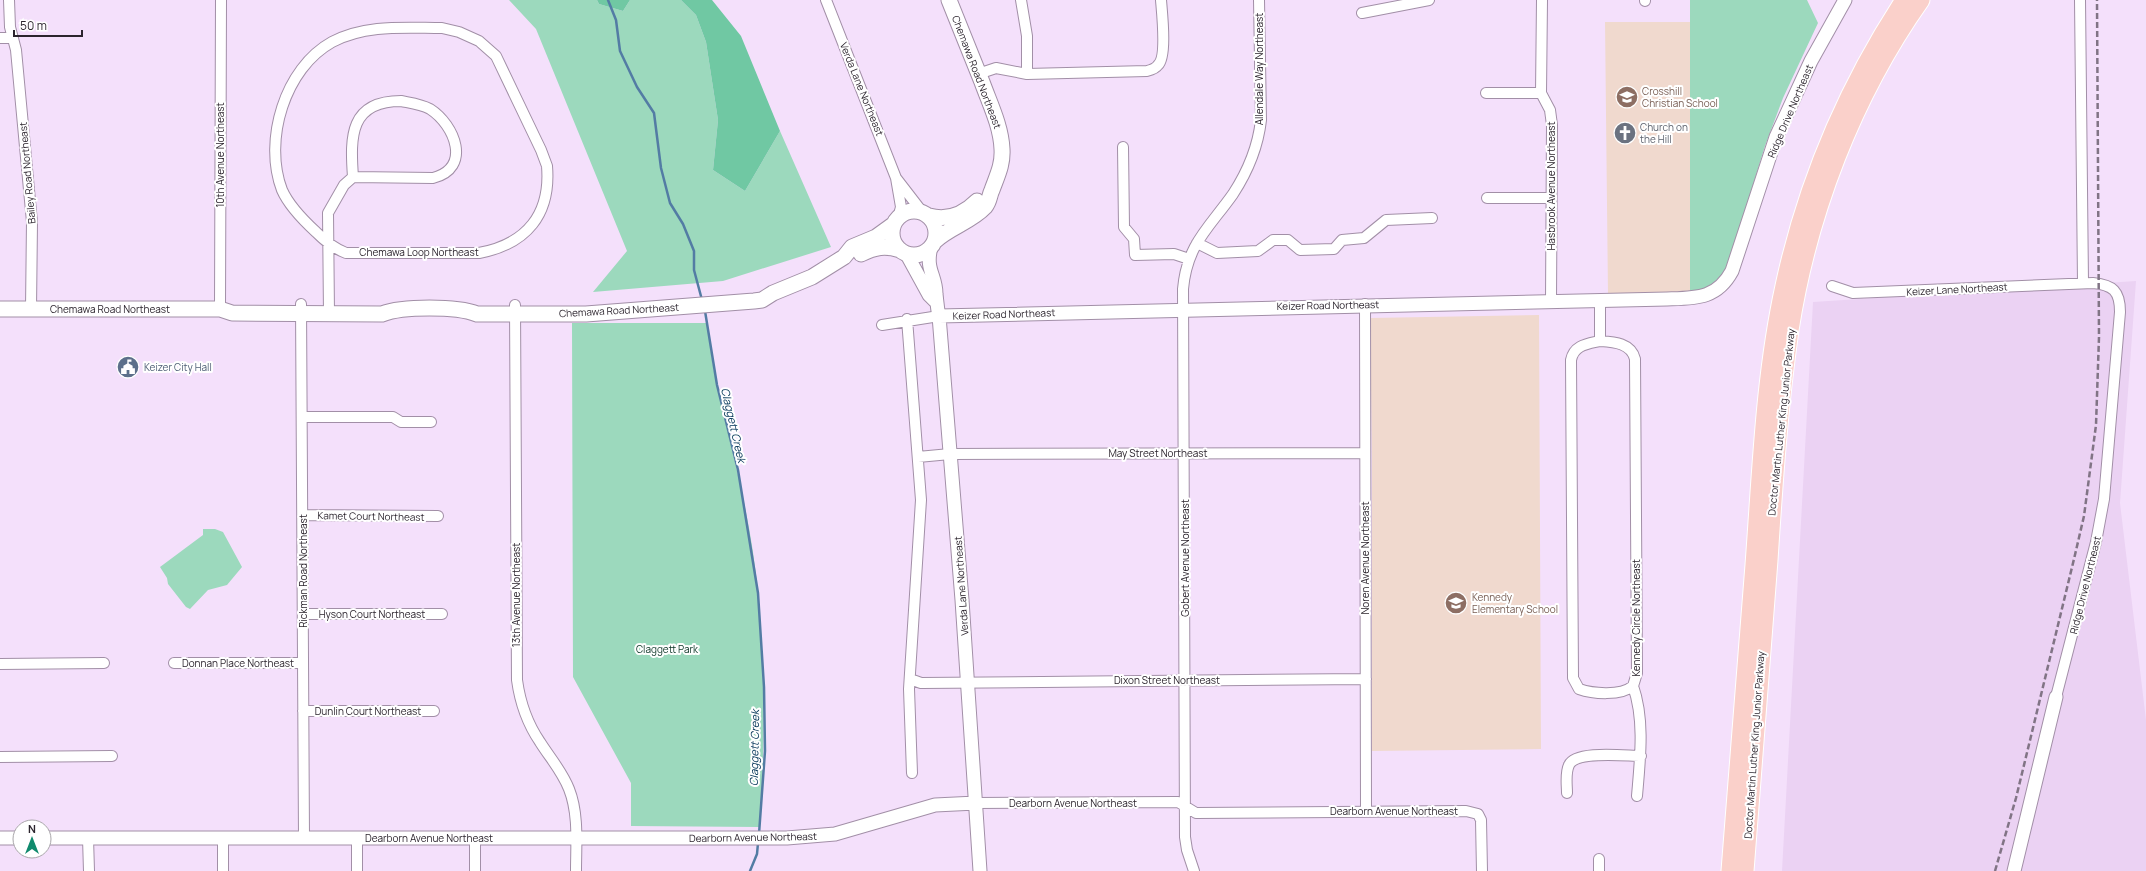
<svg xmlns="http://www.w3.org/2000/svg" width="2146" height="871" viewBox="0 0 2146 871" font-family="Manrope,sans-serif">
<rect width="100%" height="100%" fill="#f4e0fb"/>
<path fill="#ebd2f3" d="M2136,281L2120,503L2146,720V871H1782L1813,302Z"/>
<path fill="#f0d9ce" d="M1605,22H1690V293L1608,295Z
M1539,315L1541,749L1372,751V457L1370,318Z"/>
<path fill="#9cd9bd" d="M509,0H597L599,4L623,11L630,0H681L696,15L706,42L718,120L713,170L745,191L780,131L831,247L723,281L593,292L627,251L536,29Z
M1690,0H1807L1818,23L1783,98L1765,146L1727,269C1716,282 1707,290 1690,293Z
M572,323H707C710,344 712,365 717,386C733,455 752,523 758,594C765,672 765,749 760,827L631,826V783L573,677Z
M203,529H215L223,532L242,567L227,585L208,590L190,609L186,607L168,584L167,578L160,567L203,535Z"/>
<path fill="#70c8a3" d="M597,0H630L623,11L599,4Z
M681,0H712L741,36L780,131L745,191L713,170L718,120L706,42L696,15Z"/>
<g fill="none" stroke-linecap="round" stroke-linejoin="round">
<path stroke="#537ca4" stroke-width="2.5" d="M608,0L616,20L620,51L637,87L654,113L661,168L670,203L683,224L694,251V270L702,300
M705,311L717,385L738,470L758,593L764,687L765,751L759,834
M750,871L757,854L758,843"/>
<g stroke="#a28fa7" stroke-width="12">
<path id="minor" d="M9,0L10,27L16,50L32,222L31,309
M826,0L896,178L901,207L898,218
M1021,0L1027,36V74
M1542,0L1541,93L1550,110L1552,125L1551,301
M1645,0V1
M2080,0L2083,283
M1362,13L1429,0
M442,28L459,32L479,41L496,56L541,150L547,166C551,214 527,244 479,253H346C333,248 325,241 316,232C303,220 289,206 282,190C263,140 285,68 332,42C366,24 405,28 442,28Z
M0,38H13
M978,74L996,68L1027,74L1147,71C1151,70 1156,68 1158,65C1167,57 1162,13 1161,0
M1486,93H1541
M401,101C411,103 421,104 430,109C455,125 472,168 433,178L353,177C350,136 350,101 401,101Z
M1123,147L1124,227L1134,239L1135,255L1174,254L1189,259
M896,178L923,213
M1487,198H1551
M1197,243L1217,253L1258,251L1273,240H1288L1300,250L1334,249L1342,240L1364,238L1386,220L1432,218
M1832,286L1853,293L2093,283C2113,285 2120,291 2120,312L2104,499L2096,542L2056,697
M1600,300V341
M301,304L304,838
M1365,304L1366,811
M515,305L517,680C520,702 527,723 540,742C550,758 562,771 569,789C579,814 576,845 576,871
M220,309L221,0
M329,314L328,213L344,185L353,177
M907,319L921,500L909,689L912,773
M882,325L939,316
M1600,341C1614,342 1631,343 1635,359L1637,673L1633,686C1621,696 1593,694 1579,689L1573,678L1571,360C1574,345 1587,344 1600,341Z
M302,417H393L401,422H431
M918,457L950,454L1365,453
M304,515L438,516
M303,614H442
M174,663H302
M0,664L104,663
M910,679L921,683L1366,679
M1633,686C1645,720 1640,760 1637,796
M303,711H434
M0,757L112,756
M1567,793C1567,785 1565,773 1569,765C1576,750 1625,756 1641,756
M976,803L1178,802L1196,813L1466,811L1478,814L1481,820L1482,871
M88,838L89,871
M223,838V871
M357,838V871
M475,838V871
M1599,859V871
M1194,871L1187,850L1185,837L1183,289C1187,244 1209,228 1233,194C1248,171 1258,147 1261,120L1259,0"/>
</g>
<g stroke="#a28fa7" stroke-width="15">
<path id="tertiary" d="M931,247C925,270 936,275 936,294C937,302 937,307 939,316L962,600L980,871
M906,253L929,295L935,301
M939,316L1667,299C1696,298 1717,299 1732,271L1776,137L1811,61L1845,0
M0,838H20
M44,838H787L835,834L935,805L976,803
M2014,871L2056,697"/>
</g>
<g stroke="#a28fa7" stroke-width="17">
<path id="secondary" d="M892 233a22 22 0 1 1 44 0a22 22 0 1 1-44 0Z
M929,216C947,221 964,214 977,201
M935,241C950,227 971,222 985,207C990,201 989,196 992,190C997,176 1003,165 1002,149C1001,126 990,104 982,82C971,55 960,28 949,0
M861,254C875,247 885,245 900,250
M0,309H220L232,313L382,314C402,306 457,306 477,314H586L754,301L762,300L773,293L812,277L844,257L852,247L876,237L894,224"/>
</g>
<g stroke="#fff" stroke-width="19">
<path id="trunk" d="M1730,871C1738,769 1746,667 1754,565C1761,472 1764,377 1784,286C1806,184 1847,87 1904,0
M1745,871C1753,767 1761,663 1769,560C1774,483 1779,406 1790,330C1808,214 1853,96 1921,0"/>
</g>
<use href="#minor" stroke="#fff" stroke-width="10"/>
<use href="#tertiary" stroke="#fff" stroke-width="13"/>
<use href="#secondary" stroke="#fff" stroke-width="15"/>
<use href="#trunk" stroke="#fad0ca" stroke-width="17"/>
<path stroke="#817485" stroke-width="2.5" stroke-dasharray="6 3" stroke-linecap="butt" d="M1995,871L2016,798L2074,559L2084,516L2096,425L2099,337L2097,0"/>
</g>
<defs>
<g id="school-disc" transform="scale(1.15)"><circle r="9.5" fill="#8d6e63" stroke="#fff"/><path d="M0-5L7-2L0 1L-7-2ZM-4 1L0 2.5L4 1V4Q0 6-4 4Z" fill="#fff"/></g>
<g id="church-disc" transform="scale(1.15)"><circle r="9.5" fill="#6b7280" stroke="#fff"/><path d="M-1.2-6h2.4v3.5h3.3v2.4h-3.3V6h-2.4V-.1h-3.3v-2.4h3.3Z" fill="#fff"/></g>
<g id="civic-disc" transform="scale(1.15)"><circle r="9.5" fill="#5c6f8a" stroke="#fff"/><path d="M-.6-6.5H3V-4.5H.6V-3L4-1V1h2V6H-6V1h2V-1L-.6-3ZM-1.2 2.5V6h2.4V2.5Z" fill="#fff"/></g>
</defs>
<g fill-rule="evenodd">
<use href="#school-disc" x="1627" y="97"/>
<use href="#church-disc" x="1625" y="133"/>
<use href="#civic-disc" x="128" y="367"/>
<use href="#school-disc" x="1456" y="603"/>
</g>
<g text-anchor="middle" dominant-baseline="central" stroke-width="4" stroke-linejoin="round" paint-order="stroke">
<g font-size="10" fill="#2b242d" stroke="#fff">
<text transform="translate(1259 69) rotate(-90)">Allendale Way Northeast</text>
<text transform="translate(977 72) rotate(69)">Chemawa Road Northeast</text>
<text transform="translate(862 89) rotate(68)">Verda Lane Northeast</text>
<text transform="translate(1790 111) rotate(-67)">Ridge Drive Northeast</text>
<text transform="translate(220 155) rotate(-90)">10th Avenue Northeast</text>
<text transform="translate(27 173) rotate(-95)">Bailey Road Northeast</text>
<text transform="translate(1551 186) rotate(-90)">Hasbrook Avenue Northeast</text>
<text x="419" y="252">Chemawa Loop Northeast</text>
<text transform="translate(1957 289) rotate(-3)">Keizer Lane Northeast</text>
<text transform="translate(1328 305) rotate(-1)">Keizer Road Northeast</text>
<text x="110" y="309">Chemawa Road Northeast</text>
<text transform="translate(619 310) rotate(-3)">Chemawa Road Northeast</text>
<text transform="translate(1004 314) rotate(-2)">Keizer Road Northeast</text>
<text transform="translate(1781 422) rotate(-84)">Doctor Martin Luther King Junior Parkway</text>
<text x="1158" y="453">May Street Northeast</text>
<text transform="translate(371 516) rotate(1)">Kamet Court Northeast</text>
<text transform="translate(1185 558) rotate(-90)">Gobert Avenue Northeast</text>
<text transform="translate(1365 558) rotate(-90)">Noren Avenue Northeast</text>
<text transform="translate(303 571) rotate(-90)">Rickman Road Northeast</text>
<text transform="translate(2085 585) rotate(-76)">Ridge Drive Northeast</text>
<text transform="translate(961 586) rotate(-94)">Verda Lane Northeast</text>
<text transform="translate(516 595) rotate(-90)">13th Avenue Northeast</text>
<text x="372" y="614">Hyson Court Northeast</text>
<text transform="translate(1636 618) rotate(-90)">Kennedy Circle Northeast</text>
<text x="238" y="663">Donnan Place Northeast</text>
<text x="1167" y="680">Dixon Street Northeast</text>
<text x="368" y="711">Dunlin Court Northeast</text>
<text transform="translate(1754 745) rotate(-86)">Doctor Martin Luther King Junior Parkway</text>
<text x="1073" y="803">Dearborn Avenue Northeast</text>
<text x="1394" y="811">Dearborn Avenue Northeast</text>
<text transform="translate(753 837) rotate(-1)">Dearborn Avenue Northeast</text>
<text x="429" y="838">Dearborn Avenue Northeast</text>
</g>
<g font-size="10" fill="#785e54" stroke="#fff" text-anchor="start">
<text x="1642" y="91">Crosshill<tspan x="1642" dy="12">Christian School</tspan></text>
<text x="1472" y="597">Kennedy<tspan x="1472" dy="12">Elementary School</tspan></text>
</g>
<g font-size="10" fill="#5b616d" stroke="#fff" text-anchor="start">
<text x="1640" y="127">Church on<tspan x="1640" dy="12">the Hill</tspan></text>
</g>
<g font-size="10" fill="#4e5e75" stroke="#fff" text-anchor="start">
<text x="144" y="367">Keizer City Hall</text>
</g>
<g font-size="10" fill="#0a3324" stroke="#fff">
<text x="667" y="649">Claggett Park</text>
</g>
<g font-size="11" font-style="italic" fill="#013356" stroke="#fff">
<text transform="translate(734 425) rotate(77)">Claggett Creek</text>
<text transform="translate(754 748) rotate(-89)">Claggett Creek</text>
</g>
</g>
<g transform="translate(32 839)"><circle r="19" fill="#ffffff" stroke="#aaa7ab"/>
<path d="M0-3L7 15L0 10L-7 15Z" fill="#108a6d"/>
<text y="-6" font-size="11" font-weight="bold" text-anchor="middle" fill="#2b242d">N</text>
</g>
<path d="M14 30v6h68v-6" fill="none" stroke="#2b242d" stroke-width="2"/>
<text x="20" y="30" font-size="12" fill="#2b242d" stroke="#ffffff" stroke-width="3" paint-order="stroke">50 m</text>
</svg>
